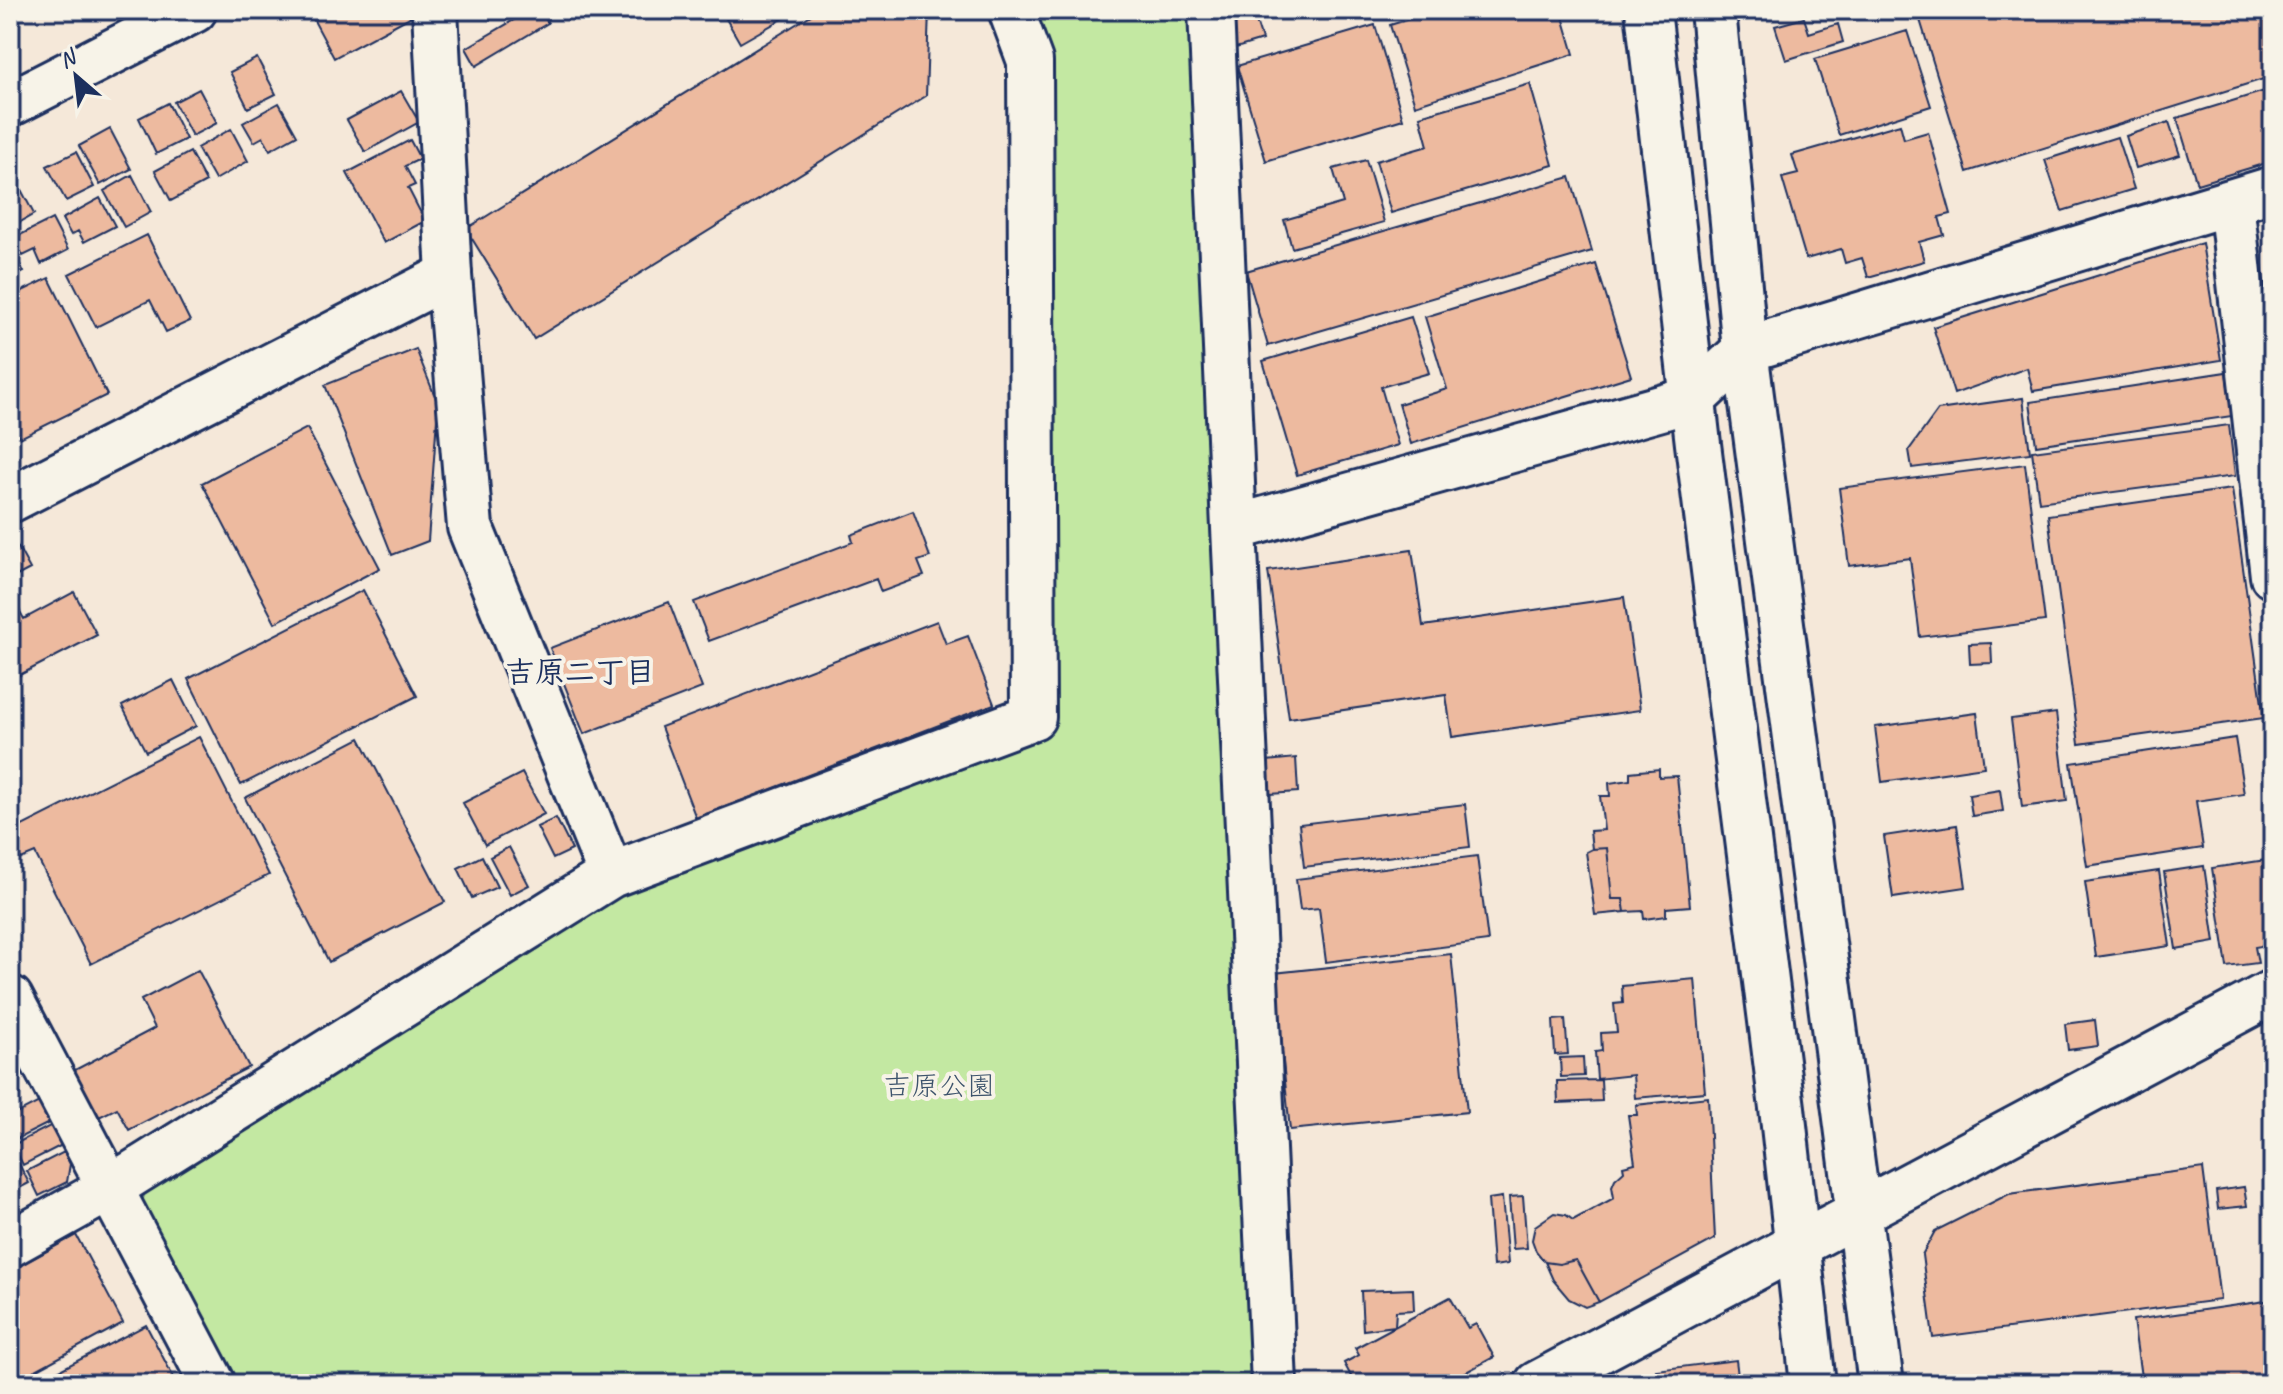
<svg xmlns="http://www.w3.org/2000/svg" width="2283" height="1394" viewBox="0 0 2283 1394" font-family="Caveat,'Klee One',sans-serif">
<rect width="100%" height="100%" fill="#f5e8d9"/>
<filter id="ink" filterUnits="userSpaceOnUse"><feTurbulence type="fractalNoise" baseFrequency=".0125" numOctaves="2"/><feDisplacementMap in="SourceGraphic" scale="16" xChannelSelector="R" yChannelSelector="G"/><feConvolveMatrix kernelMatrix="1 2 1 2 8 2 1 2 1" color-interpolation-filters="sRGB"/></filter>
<g filter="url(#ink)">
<path fill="#c3e8a2" stroke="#6f8c80" stroke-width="2" d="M1035,10H1192L1252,1384H232L140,1210L147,1184L610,892L1046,723L1052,56Z"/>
<path fill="#edba9f" stroke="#1b2f5e" stroke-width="2" d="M321,10H406L410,17L334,58L311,15Z
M531,10H540L548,23L476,66L466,48Z
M721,10H798L740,43Z
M819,10H929L926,96L534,339L466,229Z
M1439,10H1561L1574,54L1415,105L1390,25Z
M1917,10H2273V76L1967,172Z
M1254,15L1262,40L1236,48L1229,23Z
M1804,18L1809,33L1838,24L1843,42L1786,60L1775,26Z
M1375,25L1403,119L1266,161L1237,66Z
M1907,31L1931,106L1839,135L1815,59Z
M257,58L276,94L248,108L230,72Z
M1530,84L1553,165L1391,213L1376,161L1428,146L1420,116Z
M199,89L217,123L192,136L174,102Z
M2271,89L2273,96V161L2197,184L2177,118Z
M401,91L419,122L365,152L347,120Z
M168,103L186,139L156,154L139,118Z
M279,103L297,135L270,150L263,137L254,142L243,123Z
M2169,122L2180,155L2136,168L2126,136Z
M1900,124L1904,139L1928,132L1951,214L1939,217L1944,235L1919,242L1924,261L1868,277L1862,258L1845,263L1841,249L1806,259L1782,178L1798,174L1792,155Z
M110,129L131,169L100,185L79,146Z
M231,129L248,161L215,180L197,148Z
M2117,137L2134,189L2062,211L2045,160Z
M410,140L420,159L405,166L415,185L408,188L425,221L384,243L347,173Z
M76,152L94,187L66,201L47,166Z
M190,152L206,182L171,201L155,171Z
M1366,160L1384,222L1292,248L1284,220L1343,203L1333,169Z
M132,175L151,212L124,227L104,191Z
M1570,177L1592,251L1268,346L1246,271Z
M16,180L34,214L10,228V182Z
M100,198L115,226L84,242L78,231L71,235L62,219Z
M52,219L68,250L41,264L35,250L23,256L14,238Z
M147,235L190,321L166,332L150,300L96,327L69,274Z
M2202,243L2221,360L2033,391L2027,368L1954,394L1933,327Z
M10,245L24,272L10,279Z
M1596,264L1631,376L1411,444L1399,404L1447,389L1425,317Z
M49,278L107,395L20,438L10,418V297Z
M1411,317L1429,373L1381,387L1398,445L1297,475L1263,361Z
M416,349L438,404L428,541L392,555L325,385Z
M2226,372L2232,416L2036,445L2030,402Z
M2023,398L2030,453L1912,468L1909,450L1938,410Z
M2229,425L2235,476L2039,502L2032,451Z
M307,428L380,568L275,623L202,483Z
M2025,464L2045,621L1920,637L1910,558L1849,566L1839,488Z
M2232,489L2264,718L2079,744L2048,515Z
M913,511L930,557L918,561L924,576L881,592L876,579L709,641L694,602L853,542L851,535Z
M13,538L30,569L11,579L10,540Z
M1412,550L1423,626L1624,597L1640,710L1452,737L1446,695L1289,718L1268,571Z
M363,590L417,696L241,785L188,679Z
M74,592L97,635L10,680V593L24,619Z
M669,602L702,688L584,734L550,648Z
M937,621L946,644L968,636L994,704L696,818L661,727Z
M1991,643L1992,663L1970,664L1969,644Z
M173,680L196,726L146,752L122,706Z
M1977,713L1984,767L1882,782L1875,727Z
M2056,713L2067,801L2022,807L2011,719Z
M199,737L269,875L91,964L35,853L21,859L10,838V832Z
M360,738L445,902L329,962L245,798Z
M2235,738L2244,794L2196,801L2203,848L2087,866L2071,763Z
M1296,758L1298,792L1270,794L1267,761Z
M1659,769V777L1677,776L1690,906L1666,908V916L1644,919L1643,911L1625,912L1623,899H1612L1607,848L1592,849L1590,831L1604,830L1600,796H1610L1609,783L1630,780V772Z
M522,773L544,814L485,845L463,803Z
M2000,790L2003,811L1972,816L1969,795Z
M1465,804L1470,847L1304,867L1299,824Z
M556,818L572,850L553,859L537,827Z
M1957,825L1966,887L1893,898L1884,836Z
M509,847L529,885L510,895L490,857Z
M1607,848L1612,899H1623L1625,912L1595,915L1586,852L1592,849Z
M482,856L497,887L472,898L458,868Z
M1477,856L1488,941L1326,962L1319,908L1300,910L1296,879Z
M2273,859V944L2255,947L2258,963L2227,967L2212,868Z
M2204,866L2215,942L2176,949L2164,872Z
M2159,871L2170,946L2096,957L2085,882Z
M1451,954L1467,1112L1290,1130L1274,973Z
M198,970L249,1067L129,1130L117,1108L97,1118L73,1071L155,1028L141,1000Z
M1695,979L1705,1092L1635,1098L1633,1075L1597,1079L1595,1052L1602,1051L1601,1033L1617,1032L1614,1004L1623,1003L1622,986Z
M1565,1019L1568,1054L1555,1055L1553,1020Z
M2095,1020L2098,1046L2068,1050L2065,1024Z
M1583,1057L1584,1076L1561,1077L1560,1058Z
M1601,1080L1602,1101L1558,1103L1557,1081Z
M1708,1097L1715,1239L1599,1302L1576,1260L1559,1264L1545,1262L1536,1251L1532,1240L1535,1226L1554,1213L1566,1215L1573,1220L1614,1198L1612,1186L1615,1179L1624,1171L1623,1166L1635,1163L1628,1115H1637L1636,1105Z
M41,1101L51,1122L11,1142L10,1117Z
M52,1125L62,1145L23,1165L13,1145Z
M10,1147L29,1183L10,1193Z
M64,1152L70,1164L67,1182L39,1196L27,1171Z
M2203,1168L2220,1300L1933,1338L1922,1255L1935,1231L2009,1194Z
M2244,1187L2247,1206L2218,1209L2216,1191Z
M1523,1196L1527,1248L1513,1249L1509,1197Z
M1502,1197L1508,1264L1493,1266L1488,1199Z
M76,1235L123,1323L10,1384V1271Z
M1576,1260L1599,1302L1585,1307L1569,1299L1553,1280L1545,1262L1559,1264Z
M1413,1289L1414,1310L1396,1311L1395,1326L1363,1330L1361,1291Z
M1450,1297L1468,1328L1476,1324L1494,1357L1444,1384H1355L1344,1363L1359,1355L1355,1348Z
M2273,1300V1377L2223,1384H2142L2133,1320Z
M146,1325L177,1384H33Z
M1736,1360L1739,1384H1640L1657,1382L1656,1370Z"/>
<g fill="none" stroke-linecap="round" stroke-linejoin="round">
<g stroke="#1b2f5e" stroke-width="50">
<path id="minor" d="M435,10L449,275L470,527L611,875
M1211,10L1234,528
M2231,202L2273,576
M10,998L213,1384
M10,1244L110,1188L611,875L1033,717L1030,61L1011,10
M1274,1384L1234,528L1693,399L1745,350L2273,189"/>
</g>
<g stroke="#1b2f5e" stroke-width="50">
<path id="tertiary" d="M1648,10L1698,444L1782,1108L1813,1384
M1713,10L1745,350L1881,1384
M10,500L449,275
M1537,1384L2273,992"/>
</g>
<g stroke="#1b2f5e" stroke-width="50">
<path id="secondary" d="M10,104L194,10"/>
</g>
<use href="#minor" stroke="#f7f3e8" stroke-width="44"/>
<use href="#tertiary" stroke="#f7f3e8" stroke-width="44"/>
<use href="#secondary" stroke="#f7f3e8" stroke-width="44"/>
</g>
</g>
<g text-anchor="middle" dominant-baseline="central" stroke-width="8" stroke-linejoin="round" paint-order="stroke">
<g font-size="28" fill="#3d546c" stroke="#f7f3e8">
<text x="939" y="1085">吉原公園</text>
</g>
<g font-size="30" font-weight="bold" fill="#1b2f5e" stroke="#f7f3e8">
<text x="580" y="672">吉原二丁目</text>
</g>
</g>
<rect width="2283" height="1394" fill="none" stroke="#f7f3e8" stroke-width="40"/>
<rect x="20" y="20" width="2243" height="1354" fill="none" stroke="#1b2f5e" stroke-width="3" filter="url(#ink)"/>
<g transform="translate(76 76) rotate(332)" stroke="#f7f3e8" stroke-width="6" paint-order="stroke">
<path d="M0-6L14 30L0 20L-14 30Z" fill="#1b2f5e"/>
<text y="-12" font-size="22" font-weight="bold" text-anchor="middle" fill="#1b2f5e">N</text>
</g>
</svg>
